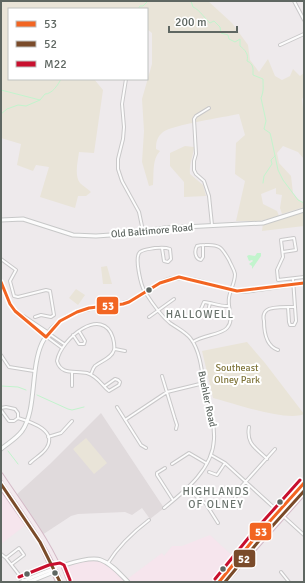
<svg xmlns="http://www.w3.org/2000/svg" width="305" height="583" viewBox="0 0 305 583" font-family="Signika,sans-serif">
<rect width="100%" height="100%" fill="#eeeaec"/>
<path fill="#f6e5ed" d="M1,487L27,524L1,544Z
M210,535L236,559L219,582H65L60,568L85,559L104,561L126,580L162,553L164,556L172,546H182Z"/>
<path fill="#e0dadc" d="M101,413L164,508L150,519L142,508L132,515L125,512L78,514L71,516L42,535L15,496L50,464Z"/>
<path fill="#e9e4d8" d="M1,1H208L232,23L248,45L250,60L259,72L268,59L275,76L282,80L290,76L293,69L300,76L304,73V96L302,99L304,118V159L298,152L283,146L277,153L279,163L291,176L293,193L298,199L304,203V207L282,214L280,208L282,195L276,194V188L261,194L263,204L277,211L279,216L260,221H236L245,181L235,174L236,143L245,135L239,114C225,117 172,125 163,132C157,137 156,142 156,149L160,151C152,159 154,173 153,185L149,186L142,162L144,131L142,99L152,64V33L147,29V9H9V79H94L103,90L94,153L79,152C78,161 74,175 80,183C83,186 88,189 91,192L86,196H78L75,208L40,197L49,167L36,165L33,171L17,165L21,144L1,138Z
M185,146L194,147C193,157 189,164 190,174L203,185L206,196L184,197V182L170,166V153Z
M304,210V226L262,231L263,223Z
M107,266L112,284H103L101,267Z
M76,289L85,295L78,305L69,298Z
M247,342L265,363L304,414C286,422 233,403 213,398L202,351Z
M86,438L107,463L94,474L73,449Z"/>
<path fill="#c2f4cd" d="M257,253H261V256L252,269V266L249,264L253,261L252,260L249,261L247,256L249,255L255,256Z"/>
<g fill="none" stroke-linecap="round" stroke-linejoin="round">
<path stroke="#c2f4cd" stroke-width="1" d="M191,1L193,7C200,10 205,19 210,23L214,21L220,27L221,33L228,35L229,39L235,42L240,39V46C245,50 249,54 247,61C254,64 253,69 253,75L263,79C263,88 264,90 261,98L266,121L264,129L270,133L271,137L278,170L283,180L298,200L304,203
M138,9L140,6H143L148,1
M1,90L40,100L45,94C52,94 58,85 61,79
M1,114L7,109L18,105L26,106L40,100
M263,183L264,176L272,164L271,160L275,156
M1,386L18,387L26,390
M37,395L68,409L72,410L84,407
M1,441V442
M8,451L18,464"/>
<g stroke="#c9c8c9" stroke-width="4">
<path id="street" d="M294,1L304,20
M280,45L304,34
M126,79L122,104L124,127L123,139L118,159V169L122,181L139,212L143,231
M209,108L196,116L194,119L196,154L194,161V170L196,174L204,181L209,196L212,225
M162,248L164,261L168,262L171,259L170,249C165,247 160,248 155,248C150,249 144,249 140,252C134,257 141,286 145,292C152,303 160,315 170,323C177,328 186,332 191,339C200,351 202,371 204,385C208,402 215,421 214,439C213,469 185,491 164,508
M283,252L296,250L294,238L281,240L283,257L277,270L278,280L304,277
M1,259L16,270L10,281L14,296L18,297L46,290L50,291L54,315L51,317L41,315L35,317
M210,303L208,311L205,313L202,312L201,309L204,302C213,303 221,307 229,306
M288,307L289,322L290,325H294L296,321L293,279
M149,317L174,299
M48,333L64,344
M73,335L79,344H84L85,341L79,331
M47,337L62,348
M193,342C203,335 221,335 227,328C235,319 227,308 229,298C230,290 235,283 235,274C234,269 231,265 229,260C222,248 220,244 205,245C202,245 200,245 197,246C194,251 195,259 201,260L203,257V245
M115,349L125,351
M278,350C266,346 264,333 264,321C263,317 263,313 267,310C272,306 288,307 295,307
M1,355L9,367L34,371
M91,374C92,372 93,368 95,366C101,361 112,358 114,350C115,346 114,342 113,338C103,305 61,338 57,361C61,376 76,370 87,373C99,377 101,385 109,391L119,385L120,382L118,380L115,379L105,386
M162,376L175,419L177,425L176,429
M72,386V372
M117,407L141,445L146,448
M1,408L6,407L15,409L18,413V418C31,422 60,431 45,450C41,455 35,458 30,463
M1,410L9,421H14L18,418
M125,420L167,392L204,383
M249,427C246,444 256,448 267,459
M48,437L61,433L72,421
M211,455L225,463L304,535
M172,464L189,453L206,463
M165,468L157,473V475L173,500
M209,472L217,475L225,463
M187,489L206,504L218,523
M232,504L240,488L275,449
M1,554L6,558L24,581
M6,558L19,548L24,555L12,564
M108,563C119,545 132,533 149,520
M281,572L289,582"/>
</g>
<g stroke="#c7c8c8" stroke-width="5">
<path id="secondary" d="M1,220L23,219L73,235L96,236L125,234L165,228L263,223L304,210
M1,282L10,304L15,311L46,337
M24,317L48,333
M1,449C8,443 16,439 22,431C37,410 30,369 42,343C53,320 76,309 101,307C111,305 121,305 130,301C147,294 159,278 179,278C199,277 218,290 238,291C246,292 254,290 262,289C276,287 290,285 304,283
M21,582C37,575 86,554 101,560C112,564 120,574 128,582
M29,582L51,573L54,570"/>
</g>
<g stroke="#d4bac7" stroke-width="5.5">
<path id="primary" d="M1,475C24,510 50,542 65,582
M1,487L40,542L58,582
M219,582L254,539L304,483
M225,582L304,493"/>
</g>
<use href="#street" stroke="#fcfcfc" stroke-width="2"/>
<use href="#secondary" stroke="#fcfcfc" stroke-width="3"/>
<use href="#primary" stroke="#f3eaee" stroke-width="3.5"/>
<g stroke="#fff" stroke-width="6">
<path id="bus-1" d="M1,282L10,304L15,311L46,337L60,321L77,312L89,308L123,304L129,302L160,283L179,277L237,291L304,283
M219,582L254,539L304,483"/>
</g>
<g stroke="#fff" stroke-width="6">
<path id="bus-2" d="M1,484L40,542L60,582
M225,582L258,542L304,491"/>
</g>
<g stroke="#fff" stroke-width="6">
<path id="bus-3" d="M19,577L49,565L60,563L64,565L70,580
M215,579L250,536L300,480"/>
</g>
<use href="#bus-1" stroke="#f26522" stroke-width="3"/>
<use href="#bus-2" stroke="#7a4b2a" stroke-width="3"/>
<use href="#bus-3" stroke="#c8102e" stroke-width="3"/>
</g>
<g fill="#5f6762" stroke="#fff" stroke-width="1.5">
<circle cx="149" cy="290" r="3.5"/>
<circle cx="280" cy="502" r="3.5"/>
<circle cx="223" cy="569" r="3.5"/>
<circle cx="55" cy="573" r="3.5"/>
<circle cx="27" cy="574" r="3.5"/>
</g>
<g text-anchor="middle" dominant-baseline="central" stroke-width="4" stroke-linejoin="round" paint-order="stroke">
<g font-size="10" fill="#5f6762" stroke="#fff">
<text transform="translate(152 231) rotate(-5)">Old Baltimore Road</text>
<text transform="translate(207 399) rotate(78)">Buehler Road</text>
</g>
<g font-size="10" fill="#81763c" stroke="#fff">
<text x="237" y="368">Southeast<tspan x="237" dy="12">Olney Park</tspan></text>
</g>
<g font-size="11" letter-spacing="1" fill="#6b746e" stroke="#fff">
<text x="200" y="314">HALLOWELL</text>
<text x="216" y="491">HIGHLANDS<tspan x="216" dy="13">OF OLNEY</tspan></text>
</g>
</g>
<g stroke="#fff" stroke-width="1.5">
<rect x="96" y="296" width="23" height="19" rx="4" fill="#f26522"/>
<rect x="249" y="522" width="23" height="19" rx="4" fill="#f26522"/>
<rect x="233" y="549" width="23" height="19" rx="4" fill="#7a4b2a"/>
</g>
<g font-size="11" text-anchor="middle" font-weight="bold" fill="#fff">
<text x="108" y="310">53</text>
<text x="261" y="536">53</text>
<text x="244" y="563">52</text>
</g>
<rect width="305" height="583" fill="none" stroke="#5f6762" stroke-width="4"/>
<rect x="8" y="8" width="140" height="72" fill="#ffffff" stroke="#bfc2c0"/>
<rect x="16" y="21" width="20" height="6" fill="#f26522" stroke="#bfc2c0"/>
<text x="44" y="28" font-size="12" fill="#5f6762">53</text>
<rect x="16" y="41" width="20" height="6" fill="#7a4b2a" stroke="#bfc2c0"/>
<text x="44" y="48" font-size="12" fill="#5f6762">52</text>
<rect x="16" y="61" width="20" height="6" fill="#c8102e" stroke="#bfc2c0"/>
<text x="44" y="68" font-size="12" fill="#5f6762">M22</text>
<path d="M169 26v6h68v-6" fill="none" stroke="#5f6762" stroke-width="2"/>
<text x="175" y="26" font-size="12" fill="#5f6762" stroke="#ffffff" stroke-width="3" paint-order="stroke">200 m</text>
</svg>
